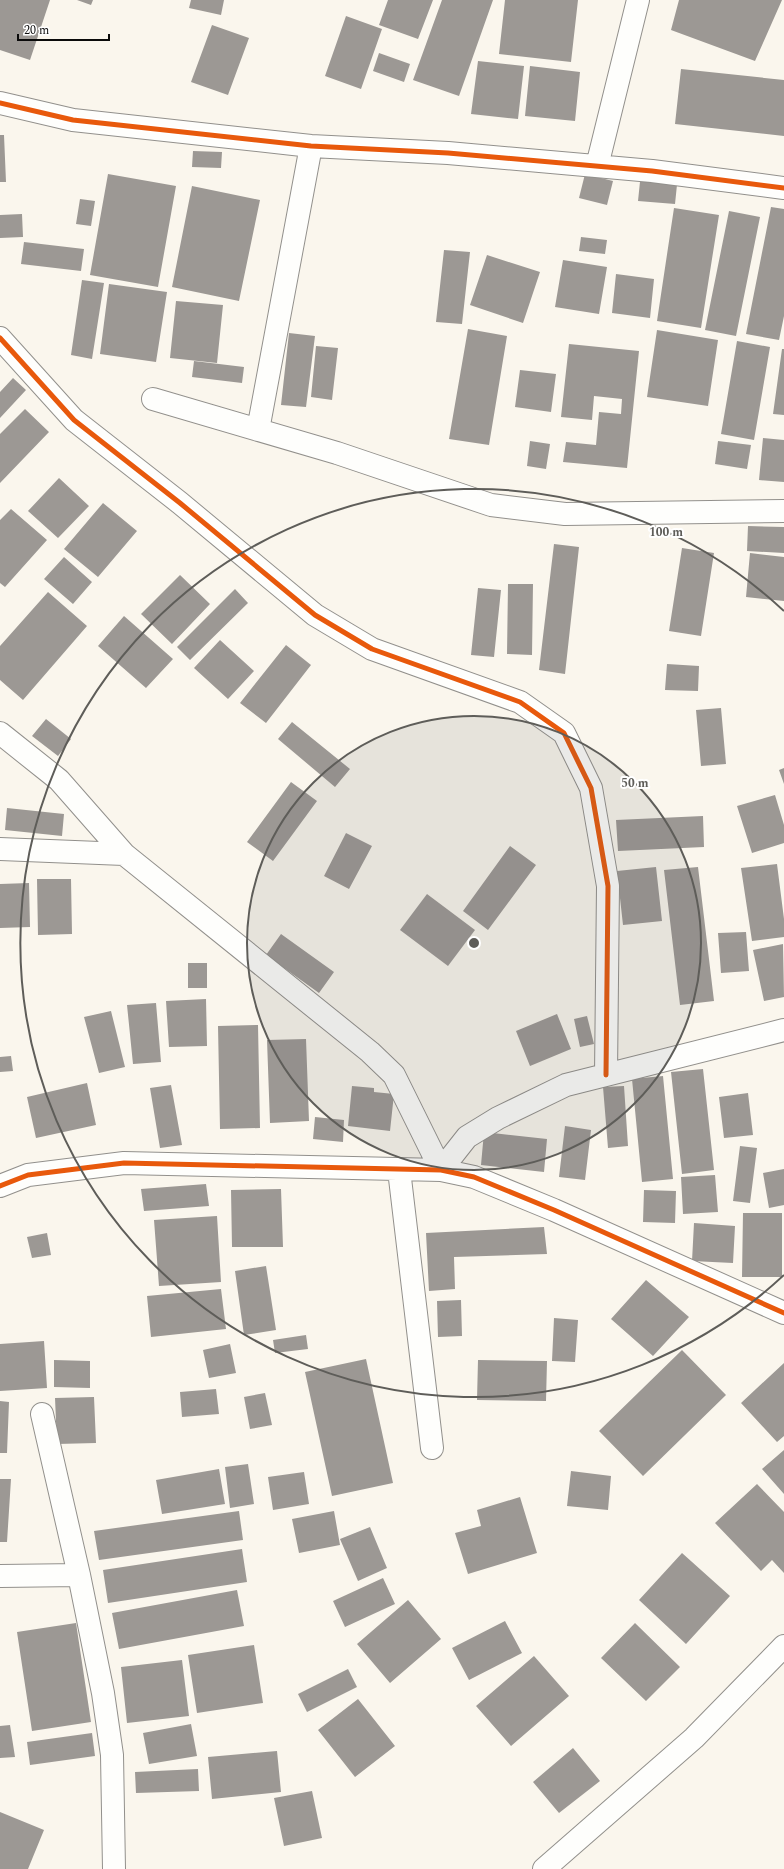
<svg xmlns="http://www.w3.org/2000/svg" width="784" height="1869" viewBox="0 0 784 1869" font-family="Spectral,serif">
<rect width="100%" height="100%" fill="#faf6ed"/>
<path fill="#9c9894" d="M0,0H50L30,60L0,50Z
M77,0H93L91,5Z
M191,0H224L221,15L189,8Z
M388,0H433L418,39L379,25Z
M442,0H493L459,96L413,80Z
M505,0H578L571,62L499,54Z
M679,0H782L755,61L671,30Z
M346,16L382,29L361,89L325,76Z
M212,25L249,38L228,95L191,82Z
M379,53L410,64L404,82L373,71Z
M478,61L524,66L518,119L471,114Z
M530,66L580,72L575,121L525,116Z
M681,69L784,80V136L675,124Z
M0,135H4L6,182H0Z
M193,151L222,152L221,168L192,167Z
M641,172L678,175L675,204L638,201Z
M108,174L176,186L158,287L90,275Z
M585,174L613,181L607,205L579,198Z
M192,186L260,200L239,301L172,287Z
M80,199L95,201L91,226L76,224Z
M771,207L784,209V316L779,340L746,334Z
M674,208L719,215L701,328L657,321Z
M729,211L760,217L736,336L705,330Z
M22,214L23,237L0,238V215Z
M581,237L607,240L605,254L579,251Z
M24,242L84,249L81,271L21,264Z
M444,250L470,252L462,324L436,322Z
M487,255L540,272L523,323L470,305Z
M563,260L607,267L599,314L555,307Z
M616,274L654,279L650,318L612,313Z
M82,280L104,283L92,359L71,355Z
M109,284L167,292L156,362L100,354Z
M176,301L223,305L217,363L170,358Z
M468,329L507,336L489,445L449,439Z
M657,330L718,340L708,406L647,397Z
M289,333L315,336L306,407L281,405Z
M737,341L770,347L754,440L721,434Z
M569,344L639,351L627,468L563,462L566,442L596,445L599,412L621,414L622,399L594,396L592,420L561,417Z
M316,346L338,348L332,400L311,397Z
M782,349H784V415L773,414Z
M194,361L244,367L242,383L192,377Z
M520,370L556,374L551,412L515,407Z
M13,378L26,390L0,418V392Z
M25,409L49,432L0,483V434Z
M763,438L784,440V482L759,480Z
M530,441L550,444L546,469L527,466Z
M718,441L751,445L747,469L715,464Z
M59,478L89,506L58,538L28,511Z
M103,503L137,531L98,577L64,549Z
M11,509L47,540L5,587L0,583V520Z
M748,526L784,527V553L747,551Z
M554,544L579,547L565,674L539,670Z
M682,548L714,553L701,636L669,631Z
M750,553L784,557V601L746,597Z
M64,557L92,582L73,604L44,579Z
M180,575L210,604L172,644L141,614Z
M508,584H533L532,655L507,654Z
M478,588L501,590L494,657L471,655Z
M235,589L248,603L190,660L177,647Z
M48,592L87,626L23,700L0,680V646Z
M124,616L173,659L146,688L98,646Z
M220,640L254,671L228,699L194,668Z
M286,645L311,665L266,723L240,703Z
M667,664L699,666L698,691L665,690Z
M721,708L726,764L701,766L696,710Z
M46,719L71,739L58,756L32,736Z
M292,722L350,769L335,787L278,739Z
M784,768V784L779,770Z
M291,782L317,801L273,861L247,842Z
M775,795L784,825V843L752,853L737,806Z
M7,808L64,814L62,836L5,830Z
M703,816L704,847L618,851L616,820Z
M346,833L372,846L349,889L324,876Z
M510,846L536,865L488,930L463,911Z
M777,864L784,919V937L752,941L741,868Z
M656,867L662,921L623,925L617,871Z
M698,867L714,1001L680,1005L664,870Z
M37,879H71L72,934L38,935Z
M29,883L30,927L0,928V884Z
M427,894L475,930L448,966L400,930Z
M746,932L749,971L721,973L718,933Z
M281,934L334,972L319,993L266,955Z
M783,944L784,997L764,1001L753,950Z
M188,963H207V988H188Z
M206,999L207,1046L169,1047L166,1001Z
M156,1003L161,1062L133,1064L127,1005Z
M111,1011L125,1067L99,1073L84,1017Z
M557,1014L571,1049L530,1066L516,1031Z
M587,1016L594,1044L580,1047L574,1019Z
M258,1025L260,1128L220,1129L218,1026Z
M306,1039L309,1121L270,1123L267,1040Z
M11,1056L13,1071L0,1072V1057Z
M703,1069L714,1170L682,1174L671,1072Z
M663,1076L673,1179L642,1182L632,1079Z
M87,1083L96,1125L36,1138L27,1097Z
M171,1085L182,1145L160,1148L150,1088Z
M352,1086L374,1088V1092L394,1094L390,1131L348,1126Z
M624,1086L628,1146L608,1148L603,1087Z
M748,1093L753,1135L724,1138L719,1097Z
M315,1117L344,1120L343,1142L313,1139Z
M565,1126L591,1130L585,1180L559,1177Z
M484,1132L547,1139L544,1172L481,1165Z
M740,1146L757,1148L750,1203L733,1201Z
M784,1169V1205L769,1208L763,1173Z
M715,1175L718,1212L683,1214L681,1177Z
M206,1184L209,1206L144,1211L141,1189Z
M281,1189L283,1247H232L231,1190Z
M644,1190L676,1191L675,1223L643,1222Z
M743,1213H782V1277H742Z
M217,1216L221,1282L159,1286L154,1220Z
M694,1223L735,1226L733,1263L692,1261Z
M544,1227L547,1254L454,1257L455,1289L429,1291L426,1233Z
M47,1233L51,1255L32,1258L27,1237Z
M266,1266L276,1330L244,1335L235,1271Z
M646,1280L689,1317L653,1356L611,1319Z
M221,1289L226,1329L151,1337L147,1296Z
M461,1300L462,1336L438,1337L437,1301Z
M554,1318L578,1320L575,1362L552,1361Z
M306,1335L308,1349L275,1353L273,1340Z
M44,1341L47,1388L0,1391V1344Z
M230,1344L236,1373L209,1378L203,1350Z
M682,1350L726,1395L643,1476L599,1431Z
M366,1359L393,1483L332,1496L305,1372Z
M54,1360L90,1361V1388L54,1387Z
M478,1360L547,1361L546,1401L477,1400Z
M784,1363V1436L777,1442L741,1403Z
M216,1389L219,1414L182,1417L180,1392Z
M265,1393L272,1425L250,1429L244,1397Z
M94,1397L96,1443L57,1444L55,1398Z
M0,1401L9,1402L7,1453H0Z
M784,1450V1494L762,1469Z
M248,1464L254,1504L230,1508L225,1467Z
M219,1469L225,1504L162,1514L156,1480Z
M571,1471L611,1476L608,1510L567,1506Z
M304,1472L309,1504L273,1510L268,1477Z
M0,1479H11L7,1542H0Z
M757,1484L784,1512V1573L772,1560L761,1571L715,1523Z
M520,1497L537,1553L468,1574L455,1533L481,1526L477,1510Z
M239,1511L243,1540L99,1560L94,1531Z
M334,1511L340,1545L299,1553L292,1519Z
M370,1527L387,1568L358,1581L340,1539Z
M242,1549L247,1582L108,1603L103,1570Z
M682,1553L730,1596L686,1644L639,1600Z
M383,1578L395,1604L345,1627L333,1601Z
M237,1590L244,1626L119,1649L112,1613Z
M408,1600L441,1639L390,1683L357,1644Z
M505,1621L522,1653L469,1680L452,1648Z
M76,1623L91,1722L32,1731L17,1632Z
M635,1623L680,1667L646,1701L601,1658Z
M254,1645L263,1703L197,1713L188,1655Z
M534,1656L569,1696L511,1746L476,1706Z
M182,1660L189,1716L127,1723L121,1667Z
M348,1669L357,1687L307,1712L298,1694Z
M358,1699L395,1746L355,1777L318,1730Z
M191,1724L197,1756L149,1764L143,1733Z
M10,1725L15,1757L0,1758V1726Z
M92,1733L95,1756L30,1765L27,1742Z
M573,1748L600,1781L559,1813L533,1782Z
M277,1751L281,1792L212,1799L208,1757Z
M198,1769L199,1791L136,1793L135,1772Z
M312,1791L322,1838L284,1846L274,1798Z
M0,1812L44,1830L28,1869H0Z"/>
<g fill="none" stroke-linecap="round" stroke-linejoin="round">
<g stroke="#92908c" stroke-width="24">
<path id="minor" d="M0,103L73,120L311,146L448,153L652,171L784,188
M597,166L638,0
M0,338L74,420L180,503L315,615L372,649L520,702L564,733L591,788L608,886L606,1075
M153,399L337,453L491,505L565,514L784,511
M258,430L311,146
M0,733L59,780L124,854L370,1052L394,1075L441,1170
M0,849L124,854
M399,1170L432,1448
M441,1170L467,1137L498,1118L566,1085L784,1030
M0,1186L28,1175L124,1163L441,1170L474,1177L554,1210L784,1313
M42,1414L79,1575L103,1693L112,1755L114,1869
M0,1576L79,1575
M544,1869L694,1738L784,1646"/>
</g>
<use href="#minor" stroke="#fefefc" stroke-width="22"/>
<g stroke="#fff" stroke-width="8">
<path id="cycleway" d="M0,103L73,120L311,146L448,153L652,171L784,188
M0,338L74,420L180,503L315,615L372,649L520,702L564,733L591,788L608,886L606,1075
M0,1186L28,1175L124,1163L441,1170L474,1177L554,1210L784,1313"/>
</g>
<use href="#cycleway" stroke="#e8590c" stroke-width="5"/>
</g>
<circle cx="474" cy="943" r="227" fill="#5e5d59" fill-opacity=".12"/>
<g fill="none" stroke="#5e5d59" stroke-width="2">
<circle cx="474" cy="943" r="227"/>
<path d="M784 1275A454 454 0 1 1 784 611"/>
</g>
<circle cx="474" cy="943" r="6" fill="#5e5d59" stroke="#fff" stroke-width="2"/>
<g font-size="12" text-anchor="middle" font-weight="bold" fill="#5e5d59" stroke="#fff" stroke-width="4" stroke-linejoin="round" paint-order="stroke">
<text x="666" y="536">100 m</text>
<text x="635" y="787">50 m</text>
</g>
<path d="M18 34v6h91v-6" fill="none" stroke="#0a0a0a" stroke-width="2"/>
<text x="24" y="34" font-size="12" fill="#0a0a0a" stroke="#ffffff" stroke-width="3" paint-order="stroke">20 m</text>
</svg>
